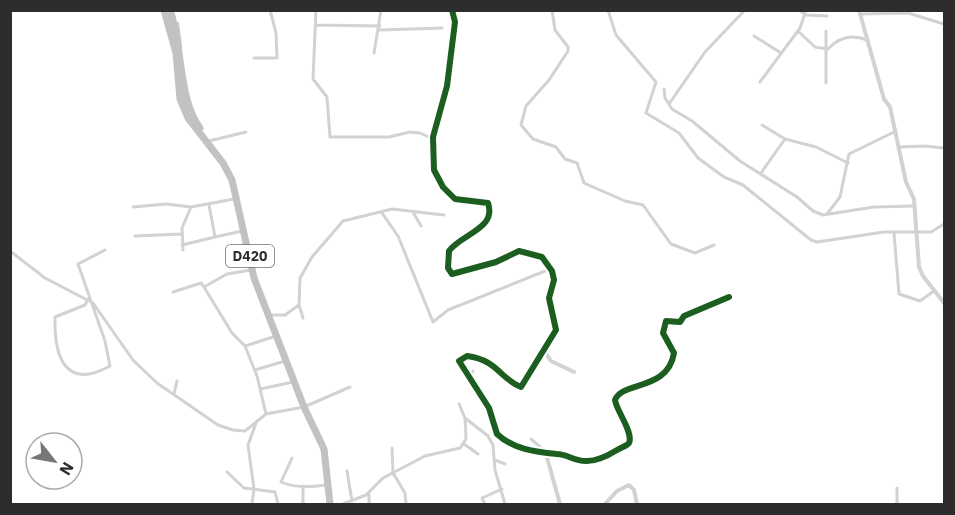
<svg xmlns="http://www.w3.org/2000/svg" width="955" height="515" viewBox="0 0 955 515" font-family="'IBM Plex Sans',sans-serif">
<rect width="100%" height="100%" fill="#fff"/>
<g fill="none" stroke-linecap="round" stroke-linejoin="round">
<path stroke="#d2d2d2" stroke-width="3" d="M316,10L313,79L327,97L330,137H389L410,132L420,133L433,139
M552,10L555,30L568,47V51L549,80L526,106L521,125L533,139L556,147L565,159L577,163L584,183L625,201L643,205L671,244L695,253L714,245
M608,10L616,35L656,82L646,113L679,133L698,158L724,177L743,185L811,240L817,242L884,232H931L944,224
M799,10L806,15L827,16
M861,14L908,13L944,24
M316,25L380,26
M380,30L442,28
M798,31L815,47L828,49C839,37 852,34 867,40
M754,36L781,53
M374,53L381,10
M254,58H277L276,33L270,10
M760,82L800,28L806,10
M826,83V31
M664,89L665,98L672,109L692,121L740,161L797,197L813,211L823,215L874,207L915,206
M669,104L705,52L745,10
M762,125L785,139
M209,141L246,132
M899,147L925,146L944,148
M761,173L785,139L816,147L848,163
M209,205L215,237L242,231
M133,207L166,204L191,207L234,199
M413,212L421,226
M382,213L398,236L433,322L448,310L550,269
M827,214L840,197L849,154L896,131
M894,233L899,294L920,301L934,291
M135,236L181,234
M182,245L215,237
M183,250L182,228L191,207
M10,251L45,278L93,303L133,360L157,383L218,425L233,430L245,431L266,414L304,407L350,387
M204,287L227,274L251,270
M173,292L201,283L204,287L232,333L245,346L257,376L266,414
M88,299L85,305L55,317C54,356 65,391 110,366L105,341L78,264L105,250
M299,305L303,318
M272,315H285L299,305L300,278L312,257L343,221L392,209L444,215
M245,346L276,336
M255,370L285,361
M470,377L473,371
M260,389L293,382
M174,394L177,381
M459,404L465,418
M531,439L546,452
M464,444L478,454
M392,448L393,473L405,493L406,504
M292,458L281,482C294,488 312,487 326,485
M495,460L505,464
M347,471L352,501
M227,472L244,488L275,492L278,504
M303,486V504
M897,488V504
M369,494V504
M252,504L254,489L248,445L256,423
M343,504L366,495L383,478L425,456L460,448L466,439L465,418L488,436L493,445L495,470L505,504
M485,504L482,498L502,489"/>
<path stroke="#d2d2d2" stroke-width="4" d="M452,10L455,22L447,86L433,137L434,170L443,187L455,199L488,203C497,229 461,234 449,251L448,268L452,274L496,262L519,251L542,257L552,271L554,280L549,298L556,330L521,387C500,379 498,360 467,356L459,361L489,408L497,434C513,449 535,452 557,454C567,454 576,462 587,461C598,461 609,455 617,450C620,448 627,446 629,443C634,433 616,410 615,400C622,381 668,391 674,353L663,333L666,321L680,322L684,316L729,297
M859,10L884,99L890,107L906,182L914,199L919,267L923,276L944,303
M543,349L551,361L574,372
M546,454L560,504
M605,504L617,491L629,485L634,490L637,504"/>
<path stroke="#cbcbcb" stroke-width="4.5" d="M177,24L180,47"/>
<path stroke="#c2c2c2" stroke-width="7" d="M164,10L176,53L180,99L188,118L223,163L232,180L254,278L304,407L324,449L330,504
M170,10C183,47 178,98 200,128"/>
<g stroke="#fff" stroke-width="10">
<path id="cycleway" d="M452,10L455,22L447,86L433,137L434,170L443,187L455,199L488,203C497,229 461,234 449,251L448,268L452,274L496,262L519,251L542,257L552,271L554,280L549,298L556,330L521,387C500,379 498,360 467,356L459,361L489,408L497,434C513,449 535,452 557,454C567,454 576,462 587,461C598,461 609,455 617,450C620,448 627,446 629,443C634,433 616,410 615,400C622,381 668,391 674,353L663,333L666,321L680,322L684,316L729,297"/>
</g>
<use href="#cycleway" stroke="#1b5e20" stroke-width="6"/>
</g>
<g text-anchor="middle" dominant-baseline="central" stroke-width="6" stroke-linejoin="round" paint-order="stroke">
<rect fill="#fff" stroke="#6c6c6c" stroke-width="1.5" x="226" y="245" width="48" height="22" rx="4.5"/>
<g font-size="14" font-weight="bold" fill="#2d2d2d">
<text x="250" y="256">D420</text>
</g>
</g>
<rect width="955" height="515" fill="none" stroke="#2d2d2d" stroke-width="24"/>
<g transform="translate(54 461) rotate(121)"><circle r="28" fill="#ffffff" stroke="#ababab" stroke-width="1.5"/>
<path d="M0-4.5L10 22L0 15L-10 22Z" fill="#767676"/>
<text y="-9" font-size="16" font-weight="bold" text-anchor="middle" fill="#2d2d2d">N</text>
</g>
</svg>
